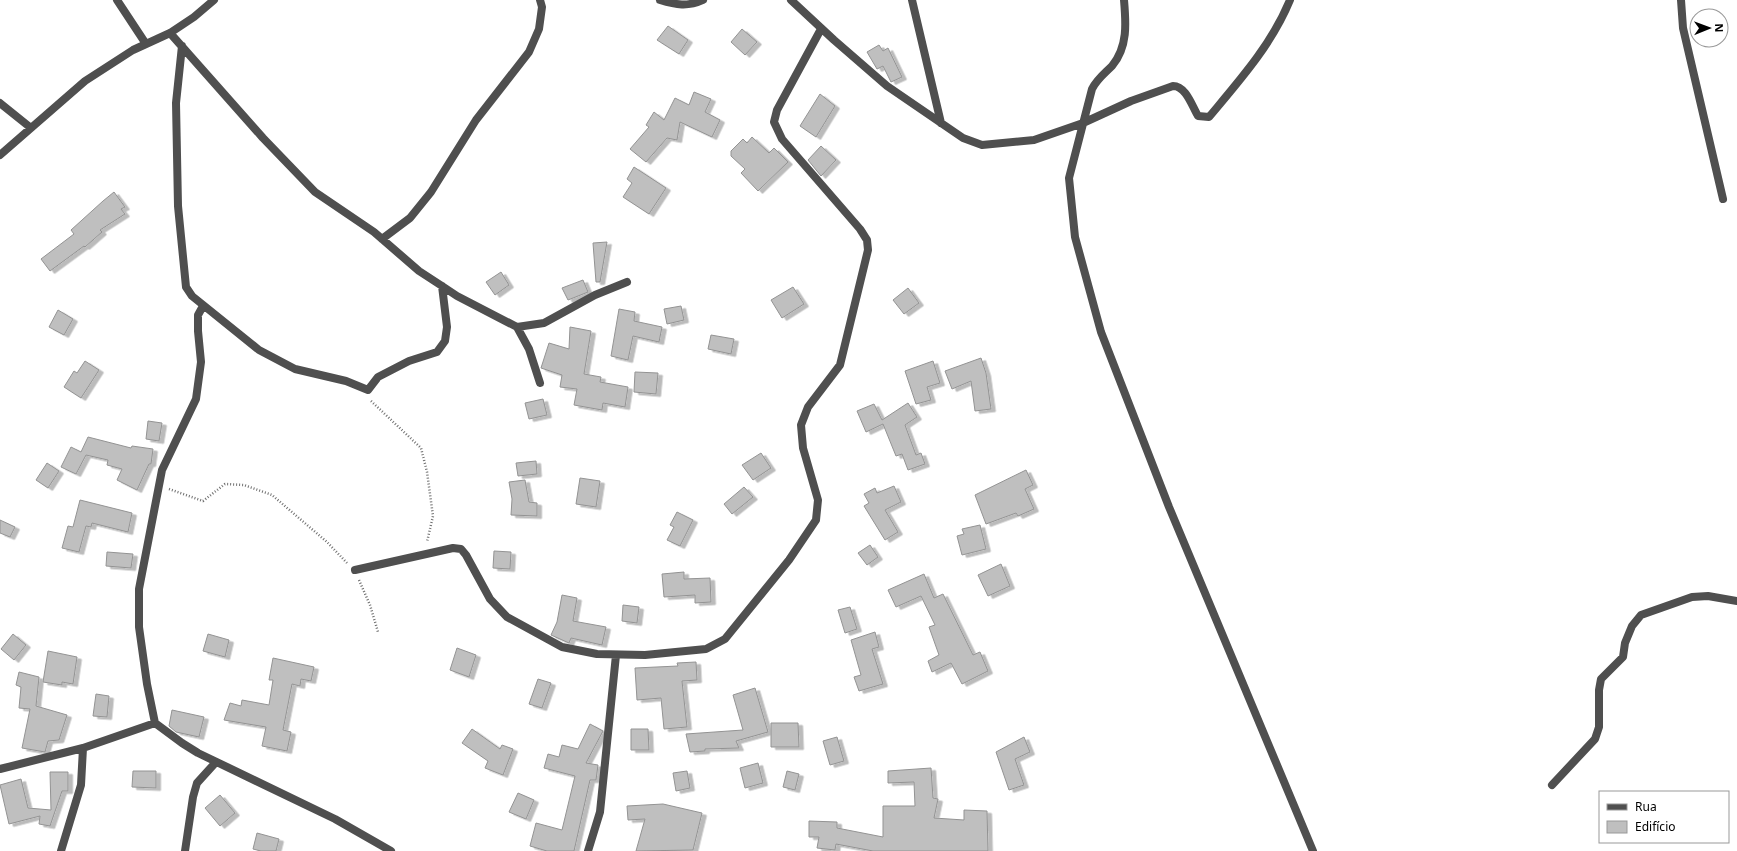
<svg xmlns="http://www.w3.org/2000/svg" width="1737" height="851" viewBox="0 0 1737 851" font-family="'Noto Sans',sans-serif">
<defs>
<filter id="shadow"><feDropShadow dx="4.5" dy="2.5" stdDeviation="0" flood-color="#0004"/></filter>
</defs>
<rect width="100%" height="100%" fill="#fff"/>
<path fill="#bfbfbf" stroke="#939393" filter="url(#shadow)" d="M668,26L688,40L679,54L657,40Z
M742,29L757,42L745,55L731,42Z
M879,45L883,51L888,48L902,77L891,82L883,66L877,69L867,52Z
M694,92L711,99L705,112L720,120L712,137L680,122L677,140L667,138L646,162L630,149L649,127L646,125L654,112L664,120L675,98L689,105Z
M820,94L835,106L816,137L800,126Z
M752,137L769,153L774,148L788,162L758,191L741,173L745,169L731,156V151L743,139L747,143Z
M821,146L836,160L821,176L808,160Z
M634,167L666,188L649,214L623,197L632,183L627,179Z
M114,192L125,207L121,209L125,214L100,230L102,232L85,247L84,246L50,271L41,259L74,234L71,230L103,201Z
M607,242L600,282H596L593,243Z
M501,272L509,285L495,295L486,282Z
M583,280L588,292L568,300L562,288Z
M793,287L804,304L782,318L771,300Z
M908,288L919,303L904,314L893,300Z
M681,306L684,320L667,324L664,309Z
M619,309L635,312L634,321L662,327L659,342L633,336L628,360L611,356Z
M58,310L73,319L64,335L49,327Z
M570,327L591,331L584,374L601,377L600,382L628,387L625,407L603,403L602,410L574,405L577,389L560,387L562,375L541,368L549,343L569,349Z
M711,335L734,339L731,354L708,349Z
M981,358L986,373L991,409L975,411L971,381L952,389L945,371Z
M85,361L99,370L81,398L64,387L74,371L77,373Z
M933,361L940,383L927,387L931,400L916,404L905,371Z
M635,372L658,373L656,394L634,392Z
M543,399L547,415L529,419L525,403Z
M908,403L917,417L905,425L916,455L921,453L925,464L908,470L902,454L896,456L883,424L866,432L857,411L874,404L882,420Z
M148,421L162,423L159,441L146,439Z
M88,437L131,448L132,446L153,449L151,464H149L137,490L117,480L122,469L107,465L108,460L86,455L76,474L61,467L71,447L81,452Z
M761,453L771,468L753,480L742,465Z
M536,461L537,474L518,476L516,463Z
M47,463L59,471L48,488L36,480Z
M1026,470L1033,485L1025,489L1034,509L1018,516L1016,513L986,524L975,495Z
M580,478L600,481L596,507L576,504Z
M525,480L529,502L537,503V516L511,515L512,499L509,482Z
M894,486L901,502L885,510L898,532L885,540L864,506L869,503L864,494L875,488L877,493Z
M744,487L753,497L732,514L724,504Z
M80,500L132,513L128,532L92,523L91,527L86,526L79,552L62,548L68,526L73,527Z
M677,512L693,520L680,546L667,540L674,527L670,525Z
M0,520L15,527L10,537L0,533Z
M980,525L986,549L962,555L957,536L964,534L962,529Z
M870,545L878,557L867,565L858,553Z
M494,551L511,552L510,569L493,568Z
M107,552L133,554L131,568L106,566Z
M1001,564L1010,586L988,596L978,575Z
M684,572V579L710,578L711,602L695,603V595L664,597L662,574Z
M924,574L934,598L943,594L973,655L980,652L988,671L962,684L951,663L932,672L928,661L939,655L929,627L935,625L921,596L896,607L888,590Z
M562,595L577,598L573,621L606,627L602,645L571,638L569,643L551,635L557,622Z
M623,605L639,607L637,623L622,621Z
M850,607L857,629L845,633L838,610Z
M875,632L879,647L872,649L883,684L859,691L854,677L861,675L851,640Z
M13,634L26,645L14,660L1,649Z
M208,634L229,640L225,657L203,651Z
M457,648L476,655L469,677L450,670Z
M48,651L77,657L73,684L62,682V685L43,682Z
M273,658L314,667L311,681L301,679L300,686L292,684L283,730L291,732L287,751L262,746L266,727L224,720L230,703L241,706L242,700L269,705L273,680H269Z
M696,662L697,680L682,681L687,727L664,729L661,698L637,700L635,668L678,666L677,663Z
M19,672L39,677L36,706L67,715L59,740L48,741L45,752L22,748L30,709L19,708L21,687L16,685Z
M538,679L551,683L542,708L529,704Z
M755,688L768,732L736,741L739,748L705,749V751L690,752L686,734L743,730L733,695Z
M96,694L109,696L107,717L93,716Z
M172,710L204,717L199,737L176,732L169,726Z
M771,723H798L799,747H771Z
M590,724L603,731L586,763L598,765L596,780H590L574,851H547L530,846L536,823L562,830L575,776L544,768L548,754L559,757L562,745L578,749Z
M472,729L500,749L502,745L513,749L503,775L485,768L488,761L462,743Z
M631,729H648L649,750H631Z
M837,737L844,761L830,765L823,741Z
M1024,737L1030,752L1015,759L1024,785L1009,790L996,752Z
M758,763L763,783L745,788L740,768Z
M931,768L933,798L938,799L934,818L964,820V810L987,811L988,851H873L836,844L835,850L817,848L819,837H809V821L837,822V828L883,837V806H915L914,782L888,783V771Z
M133,771H156V788L132,787Z
M687,771L690,788L676,791L673,773Z
M787,771L799,774L795,790L783,787Z
M50,772H68V791H62L50,826L39,824L40,816L9,824L0,785L21,779L28,808L51,810Z
M518,793L534,800L526,819L509,812Z
M220,795L235,813L220,826L205,808Z
M663,804L702,813L693,850L636,851L645,819L628,820L627,806Z
M257,833L279,839L276,851H261L253,849Z"/>
<g fill="none" stroke-linecap="round" stroke-linejoin="round">
<path stroke="#717171" stroke-width="2.5" stroke-dasharray="1 2" stroke-linecap="butt" d="M371,401L421,448L427,472L433,516L427,542
M169,489L203,501L225,484L244,485L272,495L327,542L347,563
M359,580L370,605L378,632"/>
<path stroke="#4f4f4f" stroke-width="8" d="M117,0L146,44
M660,0C676,5 688,7 703,0
M791,0L834,40L887,86L963,138L982,145L1034,140L1083,123L1131,101L1173,86C1186,86 1192,106 1198,116L1209,117C1240,80 1272,44 1290,0
M912,0L941,123
M1124,0C1126,23 1128,47 1112,66C1104,74 1097,79 1092,89L1069,178L1075,237L1101,332L1169,507L1313,851
M1681,0L1683,28L1723,199
M170,33L263,138L315,192L374,232L419,271L442,286L457,296L517,327L529,349L540,383
M182,46L176,103L178,206L186,287L192,296L259,350L295,369L346,381L368,390L378,377L409,361L437,352L445,341L447,327L442,286
M0,103L31,128
M0,155L85,81L133,50L170,33L194,17L214,0
M382,239L410,218L431,192L476,120L529,52L539,29L542,7L540,0
M203,306L198,315V331L201,362L196,399L162,470L139,589V627L147,684L155,723L182,743L198,753L335,819L391,851
M517,327L544,323L595,295L627,282
M355,570L453,548L461,549L466,555L490,599L507,617L562,647L597,654L645,655L706,649L725,639L789,560L816,520L818,500L803,448L801,425L808,407L840,365L868,250L867,240L860,229L782,139L774,122L777,110L821,29
M0,769L83,748L155,723
M1552,785L1595,739L1599,727V690L1601,679L1623,657L1625,643L1632,626L1641,615L1692,597L1708,596L1737,601
M61,851L81,785L83,748
M185,851L193,797L197,783L216,762
M588,851L600,812L616,655"/>
</g>
<rect x="1599" y="791" width="130" height="52" fill="#ffffff" stroke="#999999"/>
<rect x="1607" y="804" width="20" height="6" fill="#4f4f4f" stroke="#999999"/>
<text x="1635" y="811" font-size="12" fill="#000000">Rua</text>
<rect x="1607" y="821" width="20" height="12" fill="#bfbfbf" stroke="#999999"/>
<text x="1635" y="831" font-size="12" fill="#000000">Edifício</text>
<g transform="translate(1709 28) rotate(89)"><circle r="19" fill="#ffffff" stroke="#999999"/>
<path d="M0-3L7 15L0 10L-7 15Z" fill="#000000"/>
<text y="-6" font-size="11" font-weight="bold" text-anchor="middle" fill="#000000">N</text>
</g>
</svg>
